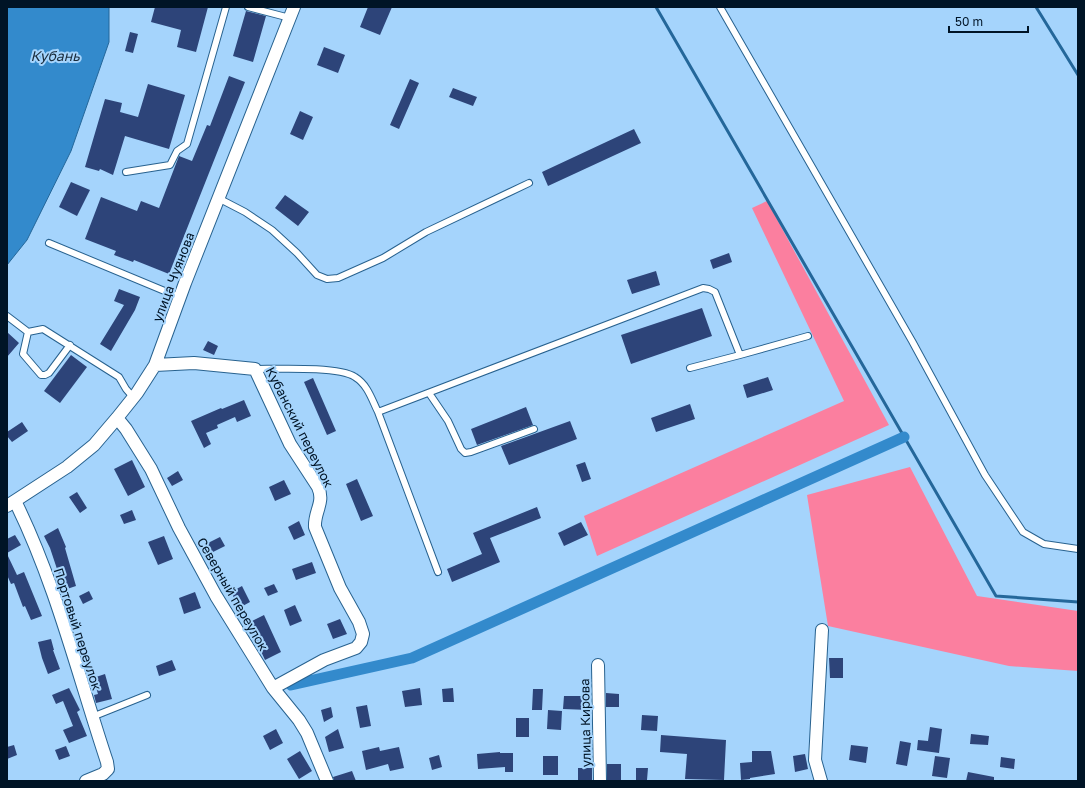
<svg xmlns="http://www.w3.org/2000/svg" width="1085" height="788" viewBox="0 0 1085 788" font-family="'Golos Text',sans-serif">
<rect width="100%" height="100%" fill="#a5d4fc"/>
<path fill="#fb7f9f" d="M767,201L889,425L597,556L584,516L844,401L752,208Z
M910,467L977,596L1078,611V671L1009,666L828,626L807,495Z"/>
<path fill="#338acc" stroke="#24679a" d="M7,7H109V42L71,151L27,240L7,265Z"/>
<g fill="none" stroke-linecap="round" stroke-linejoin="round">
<path stroke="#24679a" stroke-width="3" d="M656,7L996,596L1078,602
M1036,7L1078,75"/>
<path stroke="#338acc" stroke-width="11" d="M291,685L412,658L904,437"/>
</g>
<path fill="#2d4479" d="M155,7H208L196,52L177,47L181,30L151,22Z
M368,7H392L380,35L360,27Z
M246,11L266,16L253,62L233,56Z
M130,32L138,34L133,53L125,51Z
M324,47L345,55L338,73L317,65Z
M229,76L245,82L169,274L134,260L133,262L114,255L116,251L85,239L101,197L137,211L141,201L159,208L179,156L192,161L207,125L210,126Z
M410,79L419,83L399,129L390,125Z
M148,84L185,95L169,149L125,136L113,175L100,169L99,171L85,167L105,99L122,103L120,112L138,117Z
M453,88L477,97L473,106L449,97Z
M300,111L313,117L303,140L290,134Z
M634,129L641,143L548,186L542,172Z
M71,182L90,190L77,216L59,207Z
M285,195L309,212L298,226L275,208Z
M729,253L732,262L713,269L710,260Z
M656,271L660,285L632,294L627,280Z
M119,289L140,297L135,310L111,351L100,344L124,305L114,301Z
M702,308L712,336L631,364L621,335Z
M7,332L19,343L7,357Z
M208,341L218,346L214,355L203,350Z
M71,355L87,367L60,403L44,391Z
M768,377L773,390L747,398L743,385Z
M313,378L336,431L327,435L304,382Z
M244,400L251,416L237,422L235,417L217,425L218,428L206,433L211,444L204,448L191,421L221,408L222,409Z
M690,404L695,419L656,432L651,418Z
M526,407L533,425L477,445L471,429Z
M570,421L577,439L509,465L501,446Z
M22,422L28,431L12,442L7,436V432Z
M132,460L145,487L128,496L114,469Z
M585,462L591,479L582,482L576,465Z
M178,471L183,480L172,486L167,478Z
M357,479L373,516L361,521L346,484Z
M284,480L291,494L275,501L269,487Z
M77,492L87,508L80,513L69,497Z
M537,507L541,518L490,538L500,562L452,582L447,569L482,554L473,533Z
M132,510L136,520L124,524L120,515Z
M299,521L305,535L294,540L288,527Z
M581,522L588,535L564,546L558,533Z
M58,528L66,547L65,548L76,586L64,590L50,548L44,536Z
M15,535L21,545L7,553V539Z
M164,536L173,559L158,565L148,542Z
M220,537L225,546L209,554L204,545Z
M7,554L17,575L24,572L42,616L31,620L25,606L23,607L14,583L11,584L7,575Z
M312,562L316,573L296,580L292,569Z
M274,584L278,592L268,596L264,588Z
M242,586L250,602L239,608L231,592Z
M89,591L93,599L83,604L79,596Z
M195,592L201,608L184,614L179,598Z
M295,605L302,621L290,626L284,610Z
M264,615L281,652L265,660L248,623Z
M340,619L347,634L333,639L327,624Z
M51,639L54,650H53L60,669L48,674L42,658L38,642Z
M829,658H843V678H830Z
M172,660L176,670L159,676L156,666Z
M105,674L112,699L96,703L94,695L98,694L93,678Z
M69,688L80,710L77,712L87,736L69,743L63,730L73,726L63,701L56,704L52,695Z
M420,688L422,705L405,707L402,691Z
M453,688L454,702H443L442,689Z
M533,689H543L542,710H532Z
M606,693L619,694V707H606Z
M564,696H589V710L563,709Z
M367,705L371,726L360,728L356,707Z
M331,707L333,717L324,722L321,710Z
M548,710L562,711L561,730L547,729Z
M642,715L658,716L657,731L641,730Z
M516,718H529V737H516Z
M930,727L942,729L939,753L917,750L918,740L928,741Z
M276,729L283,743L270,750L263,736Z
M338,729L344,748L329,752L325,737Z
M971,734L989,736L988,745L970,744Z
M661,735L726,740L724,780L685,779L687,754L660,752Z
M900,741L911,743L907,766L896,764Z
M14,745L17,755L7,759V747Z
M851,745L868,747L866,763L849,760Z
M66,746L70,756L59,760L55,750Z
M379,747L380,751L399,747L404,768L390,771L388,764L366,770L362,751Z
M300,751L312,771L299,779L287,759Z
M752,751H771L775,774L750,778V779L741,780L740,763L752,762Z
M500,752V753H513V772H505V767L478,769L477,754Z
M805,754L808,769L795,772L793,756Z
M439,755L442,767L432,770L429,758Z
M543,756H558V775H543Z
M935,756L950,758L947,778L932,776Z
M1001,757L1015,759L1014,769L1000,767Z
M607,764H621V780H607Z
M578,768H592V781H578Z
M636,768H648L647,780H636Z
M352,771L356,781H334L333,777Z
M968,772L994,777V781H966Z"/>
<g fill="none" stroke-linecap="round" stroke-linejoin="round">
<g stroke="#28628f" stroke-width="8">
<path id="service" d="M248,7L290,18
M720,7L912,341L985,475L1023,532L1044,544L1078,549
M126,172L170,165L177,151L187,144L226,7
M218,198L245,212L272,230L297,253L317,275L327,279L338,278L383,258L426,232L529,183
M49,243L179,297
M7,316L28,332L43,329L119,377L126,389L133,397
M28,332L23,354L41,375H45L49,373L70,345
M690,368L740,355
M255,369C277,369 339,366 355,377C368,385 372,400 378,412L438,572
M429,393L448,421L461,449L465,453L471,452L534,429
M378,412L703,288L709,289L715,292L740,355L808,336
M92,717L147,695"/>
</g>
<g stroke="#28628f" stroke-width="14">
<path id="minor" d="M155,365L194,363L255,369L290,444L318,487C325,503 314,511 315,527L340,588L359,622L363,634L361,642L356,648L324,660L273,688
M117,418L126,429L151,469L179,528L216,596L273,688L299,720L307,733L327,781
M15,501C56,584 78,675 107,762L108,769L103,774L86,781
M7,506L67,467L94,445L117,418L137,393L155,365L185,283L294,7
M598,665L600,781
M821,781L815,760L822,630"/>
</g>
<use href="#service" stroke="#fff" stroke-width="6"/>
<use href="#minor" stroke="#fff" stroke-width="12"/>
</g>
<g text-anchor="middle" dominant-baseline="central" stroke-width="4" stroke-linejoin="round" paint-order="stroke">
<g font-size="13" fill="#001426" stroke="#a5d4fc">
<text transform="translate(173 277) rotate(-69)">улица Чуянова</text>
<text transform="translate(300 427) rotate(63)">Кубанский переулок</text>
<text transform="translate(233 594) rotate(60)">Северный переулок</text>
<text transform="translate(78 629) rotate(72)">Портовый переулок</text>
<text transform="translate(585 723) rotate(-91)">улица Кирова</text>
</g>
<g font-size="14" font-style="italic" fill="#192b3b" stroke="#a5d4fc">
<text x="55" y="55">Кубань</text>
</g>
</g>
<rect width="1085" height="788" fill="none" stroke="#001426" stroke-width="16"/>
<path d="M949 26v6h79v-6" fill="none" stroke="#001426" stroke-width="2"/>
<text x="955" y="26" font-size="12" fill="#001426" stroke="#a5d4fc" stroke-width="3" paint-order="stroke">50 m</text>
</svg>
